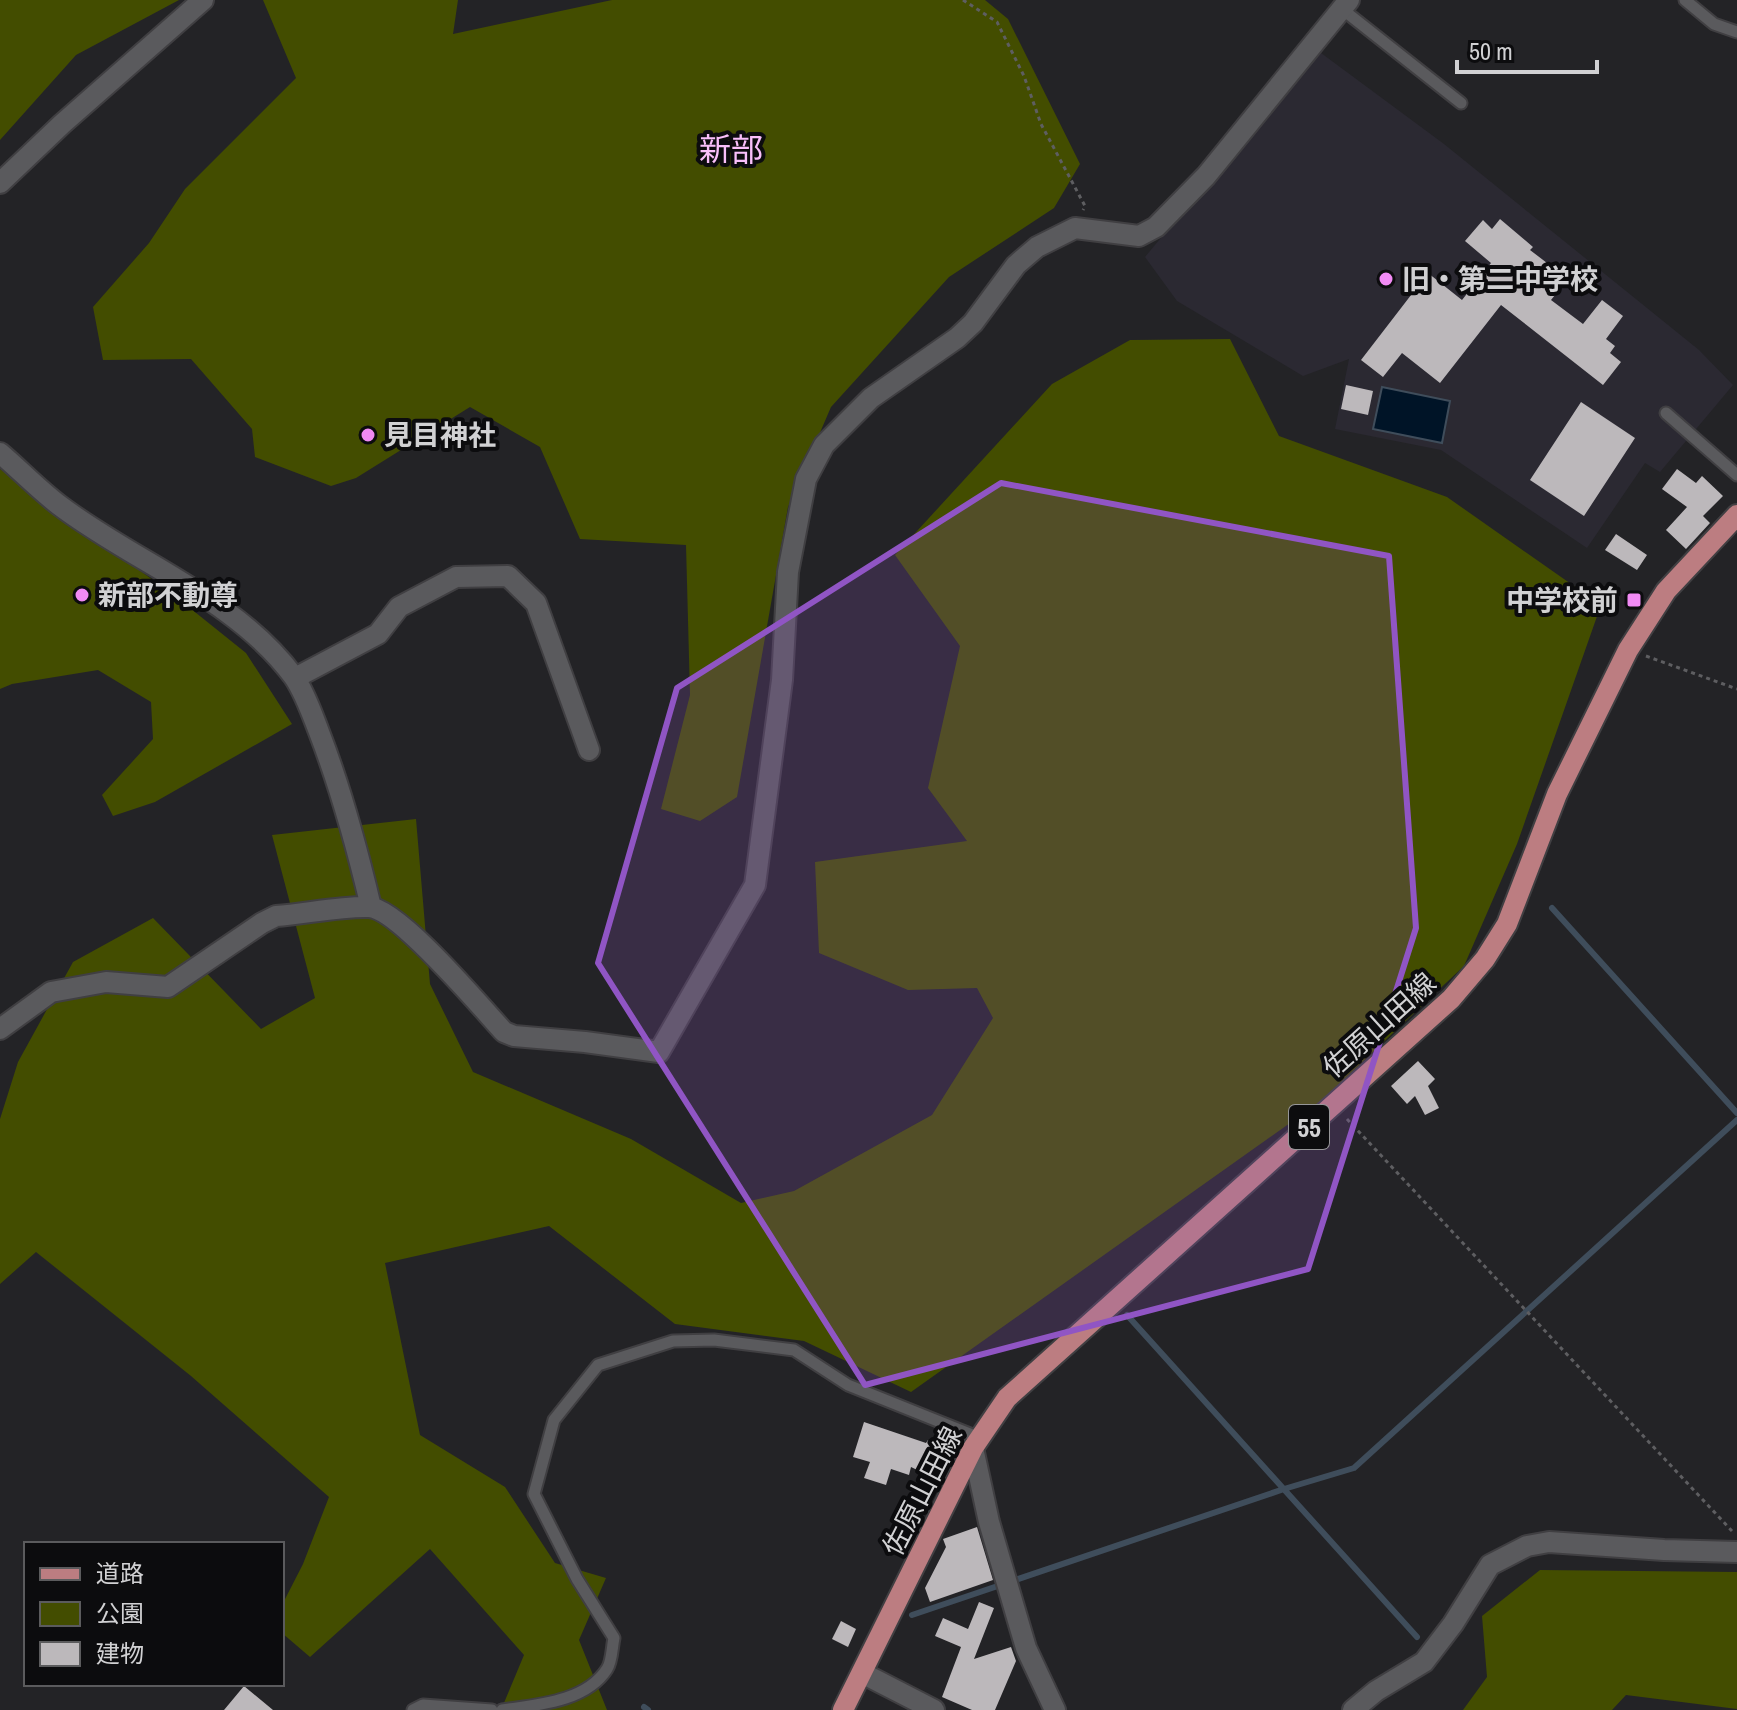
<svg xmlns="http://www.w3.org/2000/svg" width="1737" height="1710" viewBox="0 0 1737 1710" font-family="'Archivo Narrow','Noto Sans JP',sans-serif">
<rect width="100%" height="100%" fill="#232326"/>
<path fill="#2b2932" d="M1317,50L1444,144L1699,350L1733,385L1660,472L1645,463L1587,548L1441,450L1335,429L1349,359L1303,376L1177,301L1145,257Z"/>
<path fill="#434d00" d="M0,0H179L76,55L0,140Z
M263,0H458L453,34L612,0H985L1008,19L1080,164L1054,208L949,277L831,407L788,507L737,797L700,821L661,809L690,695L686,545L580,539L540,447L470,407L356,478L331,486L255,457L252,429L191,359L103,360L93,307L149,243L185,189L296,78Z
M1230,339L1279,436L1447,497L1601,605L1517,844L1464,966L1321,1101L911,1392L804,1341L675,1324L549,1226L385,1263L420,1435L505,1487L555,1563L606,1578L579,1640L607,1710H501L524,1655L430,1549L310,1657L282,1633V1605L303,1564L329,1497L191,1376L36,1252L0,1284V1119L18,1062L73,962L153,918L261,1029L315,998L272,835L416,819L430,984L473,1072L631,1139L741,1203L794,1191L932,1115L993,1018L977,988L908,990L819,953L815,862L967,841L928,788L960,646L895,555L1052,384L1130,340Z
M0,469L175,596L246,653L292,724L155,802L113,816L102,795L153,739L151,702L98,670L12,684L0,689Z
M1540,1570L1737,1572V1709L1626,1695L1612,1710H1463L1487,1677L1482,1616Z"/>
<path fill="#001427" stroke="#3f4d5b" stroke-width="2" d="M1382,387L1450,401L1442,443L1373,429Z"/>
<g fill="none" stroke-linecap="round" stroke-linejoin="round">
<path stroke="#3f4d5b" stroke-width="6" d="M1552,908L1737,1113
M1127,1315L1417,1637
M912,1615L1284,1489L1354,1468L1737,1120
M644,1707L648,1710"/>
</g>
<path fill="#bcb8bb" d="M1500,219L1533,247L1530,250L1568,279L1551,300L1583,324L1602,300L1623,316L1606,339L1615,346L1610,353L1621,362L1603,385L1501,305L1440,383L1402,353L1383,377L1361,360L1428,273L1462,300L1491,263L1465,241L1483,220L1492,229Z
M1346,385L1373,391L1368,415L1341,409Z
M1581,402L1635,438L1584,516L1530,480Z
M1677,469L1696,483L1702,476L1723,496L1703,516L1710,523L1686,549L1666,530L1687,507L1662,489Z
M1616,534L1647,555L1637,570L1605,550Z
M1418,1061L1435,1079L1428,1086L1439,1108L1425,1115L1415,1096L1407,1104L1391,1086Z
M864,1422L926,1443L928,1440L950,1452L936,1479L911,1467L909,1475L891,1469L886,1485L864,1478L870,1462L853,1457Z
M977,1527L993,1580L930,1602L925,1588L946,1547L943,1539Z
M979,1602L994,1608L974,1659L1011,1647L1016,1661L995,1710H972L942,1697L961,1647L935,1636L943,1618L968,1629Z
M841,1621L856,1629L848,1647L832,1639Z
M244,1686L273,1710H224Z"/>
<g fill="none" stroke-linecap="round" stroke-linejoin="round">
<g stroke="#403f42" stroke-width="15">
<path id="service" d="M1685,0L1714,24L1737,32
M1342,9L1461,103
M1666,413L1737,475
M413,1710L423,1705L492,1710
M502,1710C536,1705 586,1702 607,1669C612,1662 612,1647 614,1638L577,1579L534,1494L554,1420L598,1365L673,1341L714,1340L794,1350L848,1385L980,1438"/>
</g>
<g stroke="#403f42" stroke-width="24">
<path id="minor" d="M0,183L62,124L203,0
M0,453C20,470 38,489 59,505C135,563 236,598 294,677C305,693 312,714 319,732C341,789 357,848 371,907
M295,678L378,634L399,607L456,577L508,576L536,603L589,750
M0,1029L51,992L106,982L168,987L262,923L276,916C305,914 340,906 369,907C399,909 481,1007 504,1032L514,1036L585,1042L659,1052L755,885L782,680L788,572L806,479L824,445L871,398L957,338L973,323L1016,265L1037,247L1075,228L1139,236L1156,227L1206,176L1349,0
M973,1448L989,1522L1026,1648L1055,1710
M862,1673L934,1710
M1353,1710L1376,1691L1424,1662L1453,1624L1490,1565L1527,1546L1549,1542L1664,1550L1737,1552"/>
</g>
<g stroke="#403f42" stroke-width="24">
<path id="primary" d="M843,1710L973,1448L1007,1398L1451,999L1485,959L1507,924L1557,794L1628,650L1666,591L1737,515"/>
</g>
<path stroke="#5e5e61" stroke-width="3" stroke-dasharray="4 4" stroke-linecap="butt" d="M963,0L997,22L1024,76L1041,124L1085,206L1083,210
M1646,656L1737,689
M1347,1119L1732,1531"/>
<use href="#service" stroke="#5a5a5d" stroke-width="11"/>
<use href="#minor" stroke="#5a5a5d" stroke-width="20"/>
<use href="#primary" stroke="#bc7d81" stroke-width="20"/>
</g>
<path fill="#9055c4" fill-opacity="0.2" stroke="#9055c4" stroke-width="6" stroke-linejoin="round" d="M1001,483L1389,556L1416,928L1308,1269L865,1385L598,963L677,688Z"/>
<g fill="#f18af4" stroke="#0c0c0e" stroke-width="3">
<circle cx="1386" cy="279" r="8"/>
<circle cx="368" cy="435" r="8"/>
<circle cx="82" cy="595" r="8"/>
<rect x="1626" y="592" width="16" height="16" rx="4"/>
</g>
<g text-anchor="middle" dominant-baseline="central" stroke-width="8" stroke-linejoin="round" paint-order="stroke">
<rect fill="#0c0c0e" stroke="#969698" stroke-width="2" x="1289" y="1105" width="40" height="44" rx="6"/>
<g font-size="26" font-weight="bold" fill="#d1d1d3">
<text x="1309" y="1127">55</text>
</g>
<g font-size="28" font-weight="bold" fill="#d1d1d3" stroke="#0c0c0e" text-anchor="start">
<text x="1402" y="279">旧・第二中学校</text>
<text x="384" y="435">見目神社</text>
<text x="98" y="595">新部不動尊</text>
<text x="1618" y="600" text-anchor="end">中学校前</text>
</g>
<g font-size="28" fill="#d1d1d3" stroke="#0c0c0e">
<text transform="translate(1379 1025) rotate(-42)">佐原山田線</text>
<text transform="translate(922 1491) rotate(-63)">佐原山田線</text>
</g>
<g font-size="32" fill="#f9bffa" stroke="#0c0c0e">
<text x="731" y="149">新部</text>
</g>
</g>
<rect x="24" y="1542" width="260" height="144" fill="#0c0c0e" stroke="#5b5b5d" stroke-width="2"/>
<rect x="40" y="1568" width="40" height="12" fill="#bc7d81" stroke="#5b5b5d" stroke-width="2"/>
<text x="96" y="1582" font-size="24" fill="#d1d1d3">道路</text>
<rect x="40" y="1602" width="40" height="24" fill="#434d00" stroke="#5b5b5d" stroke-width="2"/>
<text x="96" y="1622" font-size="24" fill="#d1d1d3">公園</text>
<rect x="40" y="1642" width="40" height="24" fill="#bcb8bb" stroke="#5b5b5d" stroke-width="2"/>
<text x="96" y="1662" font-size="24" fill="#d1d1d3">建物</text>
<path d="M1457 60v12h140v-12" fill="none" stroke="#d1d1d3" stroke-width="4"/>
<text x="1469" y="60" font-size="24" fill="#d1d1d3" stroke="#0c0c0e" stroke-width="6" paint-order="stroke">50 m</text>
</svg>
